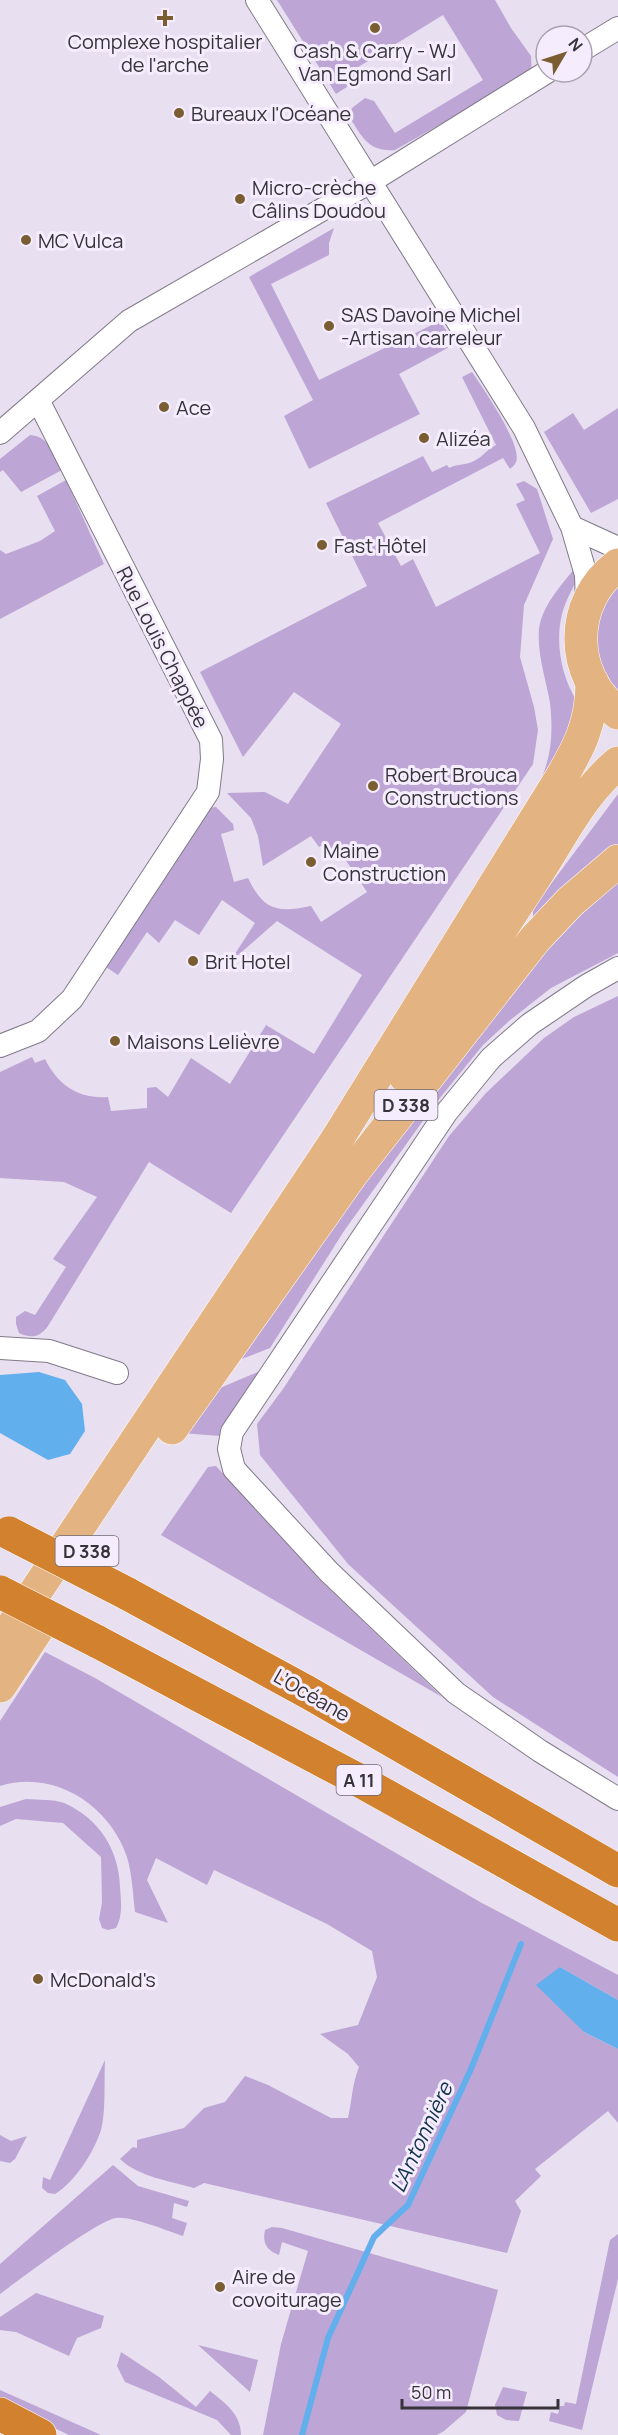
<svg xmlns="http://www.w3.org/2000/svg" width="618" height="2435" viewBox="0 0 618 2435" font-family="Manrope,sans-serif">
<rect width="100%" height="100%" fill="#e8dff0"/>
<path fill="#bda5d5" d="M277,0H495L511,28L531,56L532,77L504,88L395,150C367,152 362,136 348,115L352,108L365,98L374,101L395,133L483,80L443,15L355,69L358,76L356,81L336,94Z
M334,228L329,243V255L271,284L319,380L440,321L455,344L399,374L420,414L309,469L284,416L313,400L249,277Z
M472,372C482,387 523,445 516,462C515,465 512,467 510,469L503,458L378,523L401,566L413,559L436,607L540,553L516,504L525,500L516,484L524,481L537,489L553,539L524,605L520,657L534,707L538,730L533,764L231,1213L149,1162L48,1326C40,1337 32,1339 19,1333L16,1324V1317L25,1311L35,1315L66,1267L53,1259L97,1197L64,1182L0,1178V1072L32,1057L35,1063L45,1059C58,1085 78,1099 108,1097L111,1111L147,1108V1088L156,1087L168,1097L191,1058L230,1084L266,1025L314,1054L362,975L277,921L229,963L255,923L222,900L199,935L175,920L159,943L147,932L118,975L103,965L207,808L216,807L233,824L234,830L221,834L234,882L248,878C264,911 277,913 311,906L321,922L367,892L345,859L324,844L319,847L311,836L263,866L258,836L251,818L227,793L265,792L288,804L341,724L294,692L243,757L200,672L367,586L326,503L423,456L432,472L447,465L449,468C457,464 464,465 472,462C482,458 487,449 496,445L462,377Z
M618,408V499L591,513L544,432L573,413L584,430Z
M30,435C49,436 54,455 62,470L21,492L3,470L0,472V459Z
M66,480L104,564L0,619V550L6,554L40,541L55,531L37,496Z
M574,569L577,579C572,590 565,602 562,614C555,642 561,677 577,701L574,725L542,777C552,753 553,729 550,703C546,679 537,655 539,629C542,606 560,587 574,569Z
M618,587V696C592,658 585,624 618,587Z
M618,794V844L544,915L533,917V908Z
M618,881V953L551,988L509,1021L483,1045L435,1104L344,1231L270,1348L226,1365L490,1015L576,916Z
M618,996V1777L493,1697L348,1564L260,1455L257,1424L283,1389L449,1136L486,1093L544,1038L574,1017Z
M260,1371L220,1436L181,1433L208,1393Z
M216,1466L320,1580L442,1697L161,1535L208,1467Z
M45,1652L95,1678L480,1902L618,1975V2000L560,1967L584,2032L618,2049V2123L608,2111L535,2169L541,2176L515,2201L521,2211L507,2253L204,2183L194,2188C170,2181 139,2177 120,2159L133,2147L137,2148V2140L184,2128L204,2108L225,2102L245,2076L268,2085L331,2118H348C352,2101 352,2084 359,2067L348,2054L320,2034L358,2025L377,1977L372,1951L327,1924L214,1870L207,1885L156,1858L147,1880L168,1923L135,1912C133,1894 132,1874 127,1857C110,1806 55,1769 0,1786V1721Z
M26,1799C38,1800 53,1799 64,1803C99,1818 119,1850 120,1887C121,1902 123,1915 116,1928L108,1930L102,1928L99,1919L102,1903L101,1857L63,1823L16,1819L0,1826V1807Z
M105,2060C104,2078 106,2113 101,2130C94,2152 75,2182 55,2194L48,2193L42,2188L43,2177L50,2180Z
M0,2135L11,2141L27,2136L15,2159L10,2163L0,2161Z
M113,2165L138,2186L189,2201L187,2207L174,2203L172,2218L187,2223L183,2236C167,2231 132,2216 116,2218C98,2220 19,2280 0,2294V2264Z
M272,2227L282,2228L498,2290L466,2412L444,2431L437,2435H263L281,2344L308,2251L282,2242L279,2255C267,2251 262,2243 265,2230Z
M618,2234V2279L582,2430L549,2421L551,2412L558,2414L560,2406H564L565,2402L576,2404L610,2240Z
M36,2293L104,2316L101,2328L77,2338L69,2356L16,2332L0,2330V2317Z
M198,2345L258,2360L250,2392Z
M121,2352L159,2377L196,2407L210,2391C225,2403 241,2414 241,2435H231L217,2420L125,2382L117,2366Z
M503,2387L527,2392L519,2421L506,2420L497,2415L495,2405Z
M0,2390L101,2435H69L0,2402Z"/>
<path fill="#61afec" d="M39,1372L65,1380L82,1404L85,1431L70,1454L48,1460L0,1433V1375Z
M560,1967L618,2000V2049L584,2032L536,1985Z"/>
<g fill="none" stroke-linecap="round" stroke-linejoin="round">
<path stroke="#61afec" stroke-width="6" d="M302,2435L328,2338L374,2237L408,2205L471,2069L521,1944"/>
<g stroke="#817a89" stroke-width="24">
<path id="minor" d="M257,0L524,428L572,527L586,575L587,605
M582,50L618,28
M0,433L129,321L370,182L547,72
M572,527L618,548
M618,968L586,986L530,1024L491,1058L446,1113L232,1432L229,1449L234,1469L329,1572L456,1693L540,1751L618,1799
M0,1046L38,1031L72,999L208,792L212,759L211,740L38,400
M0,1348L49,1351L117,1373"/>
</g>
<g stroke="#fff" stroke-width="34">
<path id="primary" d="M618,565C568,602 569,676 618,713
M405,1076C448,1009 492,943 535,877C561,837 581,794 618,763
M172,1428L353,1172L535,939L570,902L618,861
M0,1645L336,1141L558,783C579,748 592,724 592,682
M0,1686L40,1625"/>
</g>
<g stroke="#fff" stroke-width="34">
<path id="motorway" d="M126,1593L309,1693L618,1871
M96,1641L353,1777L618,1925
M0,2414L40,2435"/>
</g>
<use href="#minor" stroke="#fff" stroke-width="22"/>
<use href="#primary" stroke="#e4b382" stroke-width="33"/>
<use href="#motorway" stroke="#d2812e" stroke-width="33"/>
<g stroke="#fff" stroke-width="34" stroke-linecap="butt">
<path id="motorway-bridge" d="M9,1533L126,1593
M0,1592L96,1641"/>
</g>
<use href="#motorway-bridge" stroke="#d2812e" stroke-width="33"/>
</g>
<g fill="#7a5d30" stroke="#f5edfe" stroke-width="2">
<path d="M162 9h6v6h6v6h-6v6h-6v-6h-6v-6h6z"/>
<circle cx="375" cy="28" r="6"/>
<circle cx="179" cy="113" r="6"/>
<circle cx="240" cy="199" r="6"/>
<circle cx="26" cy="240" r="6"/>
<circle cx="329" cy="326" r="6"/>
<circle cx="164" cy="407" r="6"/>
<circle cx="424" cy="438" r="6"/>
<circle cx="322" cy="545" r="6"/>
<circle cx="373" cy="786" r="6"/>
<circle cx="311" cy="862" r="6"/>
<circle cx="193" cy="961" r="6"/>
<circle cx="115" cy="1041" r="6"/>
<circle cx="38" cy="1979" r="6"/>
<circle cx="220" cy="2287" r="6"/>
</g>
<g text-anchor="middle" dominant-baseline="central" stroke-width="6" stroke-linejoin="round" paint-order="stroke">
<g fill="#f5edfe" stroke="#6f6b74" stroke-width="1.5">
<rect x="374.5" y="1090" width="63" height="30" rx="4.5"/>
<rect x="55.5" y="1536" width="63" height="30" rx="4.5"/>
<rect x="336.5" y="1765" width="45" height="30" rx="4.5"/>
</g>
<g font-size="18" font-weight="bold" fill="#363339">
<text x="406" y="1105">D 338</text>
<text x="87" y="1551">D 338</text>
<text x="359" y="1780">A 11</text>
</g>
<g font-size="20" fill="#363339" stroke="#f5edfe" text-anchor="start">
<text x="165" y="41" text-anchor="middle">Complexe hospitalier<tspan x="165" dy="23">de l'arche</tspan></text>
<text x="375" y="50" text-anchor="middle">Cash &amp; Carry - WJ<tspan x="375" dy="23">Van Egmond Sarl</tspan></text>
<text x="191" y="113">Bureaux l'Océane</text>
<text x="252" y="187">Micro-crèche<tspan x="252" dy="23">Câlins Doudou</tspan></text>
<text x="38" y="240">MC Vulca</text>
<text x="341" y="314">SAS Davoine Michel<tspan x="341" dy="23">-Artisan carreleur</tspan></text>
<text x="176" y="407">Ace</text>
<text x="436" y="438">Alizéa</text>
<text x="334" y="545">Fast Hôtel</text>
<text x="385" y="774">Robert Brouca<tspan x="385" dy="23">Constructions</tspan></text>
<text x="323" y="850">Maine<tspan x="323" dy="23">Construction</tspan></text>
<text x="205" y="961">Brit Hotel</text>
<text x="127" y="1041">Maisons Lelièvre</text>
<text x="50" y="1979">McDonald's</text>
<text x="232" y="2276">Aire de<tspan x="232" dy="23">covoiturage</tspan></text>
</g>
<g font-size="20" fill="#363339" stroke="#f5edfe">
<text transform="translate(163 647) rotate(63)">Rue Louis Chappée</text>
<text transform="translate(312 1695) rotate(30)">L’Océane</text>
</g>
<g font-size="21" font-style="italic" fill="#11324b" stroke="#f5edfe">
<text transform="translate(421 2137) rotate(-65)">L'Antonnière</text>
</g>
</g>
<g transform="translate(564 54) rotate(51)"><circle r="28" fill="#f5edfe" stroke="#a9a3af" stroke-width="1.5"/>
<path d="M0-4.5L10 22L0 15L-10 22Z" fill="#7a5d30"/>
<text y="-9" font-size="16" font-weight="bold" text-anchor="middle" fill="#363339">N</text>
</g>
<path d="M402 2399v9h156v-9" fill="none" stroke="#363339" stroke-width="3"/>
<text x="411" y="2399" font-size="18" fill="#363339" stroke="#f5edfe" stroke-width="4.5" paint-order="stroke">50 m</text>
</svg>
